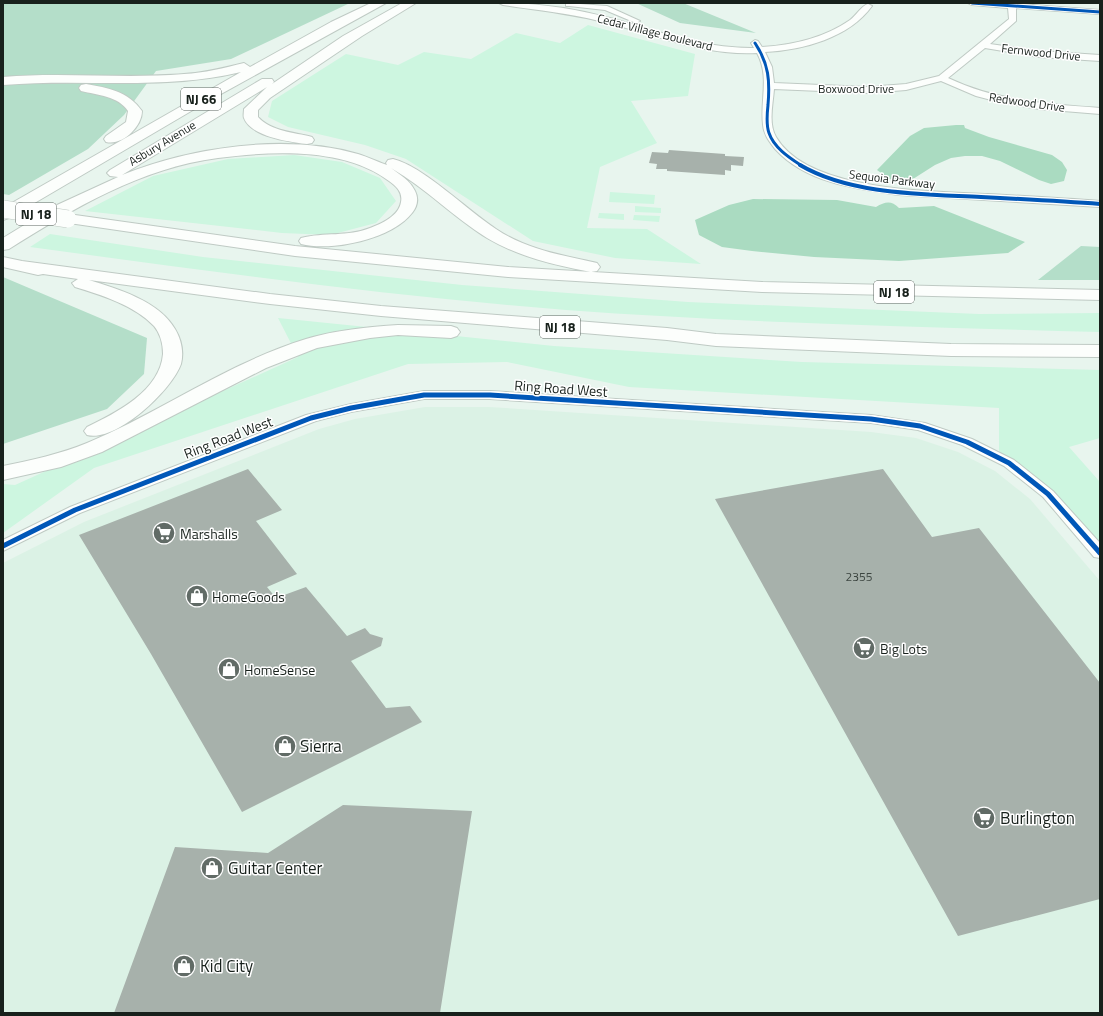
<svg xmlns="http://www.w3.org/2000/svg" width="1103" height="1016" viewBox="0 0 1103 1016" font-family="'Titillium Web',sans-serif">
<rect width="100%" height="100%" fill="#e8f5ee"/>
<path fill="#dbf2e5" d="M425,407H489L871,432L916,438L958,452L995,471L1030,499L1100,581V1013H3V563L84,522L319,429L355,419Z"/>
<path fill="#cdf6e0" d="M588,25L695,54L688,96L631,101L657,143L600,167L587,228L647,229L701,264L615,258L533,241L406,159L365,145L288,127L268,117L272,101L346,54L398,65L424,52L471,59L516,33L560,43Z
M294,155L342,162L380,178L396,201L376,223L330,235L282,233L85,211L153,176L228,159Z
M610,192L655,195L654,204L609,202Z
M635,206L661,208V213L635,212Z
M599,213L624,214V220L598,218Z
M634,215L660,216L659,222L633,220Z
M50,234L203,257L462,285L688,302L979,314L1100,313V332C922,327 744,323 566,310C386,296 208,271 30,247Z
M278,318L554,346L802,362L1100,370V438L1069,447L1100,482V545L1009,463L999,451V408L629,387L507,362L408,364L94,468L3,533V484L15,485L298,357Z"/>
<path fill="#b4dec9" d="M3,3H350L231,59L156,71L124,115L88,149L9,195L3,194Z
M636,3H683L756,33L680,23Z
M1081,246L1100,247V280H1038Z
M3,277L147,338L144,374L107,409L3,444Z"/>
<path fill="#aadbc1" d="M956,125H964L965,128L989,137L1052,155L1062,162L1067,170L1064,181L1051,184L1039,180L1000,161L982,156H965L951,158L935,165L913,179L898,177L895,180L889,179L877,170L910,136L924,128Z
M753,199L837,200L876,207C885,202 891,200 899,208L934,206L1025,242L1008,253L899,261L814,257L752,251L722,247L699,235L695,220L729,205Z"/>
<path fill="#a7b1ab" d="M669,150L725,154V156L744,157L743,166L731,165V171L725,170V175L667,171V169H656L657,164L649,163L652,152L668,153Z
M248,469L282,510L256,521L297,574L267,587L276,598L306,587L347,636L365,628L370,634L383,638L381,646L351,661L386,708L410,706L422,722L242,812L151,654L79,535Z
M883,469L932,537L979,528L1100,683V899L958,936L715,499Z
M343,805L472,811L440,1013H114L175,847L268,853Z"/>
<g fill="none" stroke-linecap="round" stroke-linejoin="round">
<g stroke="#bfcac4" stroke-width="2">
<path id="street" d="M499,3C538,3 577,9 614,19C664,33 699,47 751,48H754L751,43L755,40L758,41L762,47C793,45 824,38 850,20C856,16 861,6 868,4L872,6C849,38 803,50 765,52L772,67L774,83L868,87L906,84L939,76L1009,19L1008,8L972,5L968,3H1006L1100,10V14L1016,8V21L990,44L1039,51L1100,55V61L1039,57L985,48L948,78C996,101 1047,104 1100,108V114L1039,109L999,102L976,96L941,81L906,90L868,93L774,89C773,104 768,123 776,137C808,192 932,191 988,194C1025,196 1063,198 1100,201V207L899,195C856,189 806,183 775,149C769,141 764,135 763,125C760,99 770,77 757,53C701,56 652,33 599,21C568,13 535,10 503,5Z
M566,3L607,6L640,21L636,23L605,10L569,6H566Z
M424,391H490L871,415L925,423L972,439L1014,460L1053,491L1100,543V558L1094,557L1043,497L1004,466L962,445L918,430L871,423L490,399H424L351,412L316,421L80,513L3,551V540L70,507L306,415L351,404Z"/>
</g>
<g stroke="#bfcac4" stroke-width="2">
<path id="highway" d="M371,3H386L210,100L9,218L3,220V208L241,72C162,91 83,78 3,85V77C63,72 124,79 184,74C204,73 224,68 244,63L250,67L331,22Z
M402,3H416L362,36L270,98L258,110V117C272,132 294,132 312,137L314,140L312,143L307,144C291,142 251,137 244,118C243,116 244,112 244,109L267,87L122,175C191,147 286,133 358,154C368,157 378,162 387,165L386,163L388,160L393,159C423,166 468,211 496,229C527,250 562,255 597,263L600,267L597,271L591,272C555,265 519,257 487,238C453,217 426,188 391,168C400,175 410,180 415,191C419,199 417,207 412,213C392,239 332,252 301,244L299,241L301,238C324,232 348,237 370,228C381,224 399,216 401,202C403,192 396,186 389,181C344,147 271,151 218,158C141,168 74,208 9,249L3,250V238L57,205L118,177L110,176L107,173L110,170L262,79H272L274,82L272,84L343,36Z
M86,84C108,88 128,91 142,111C142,127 122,146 106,142L104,139L106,136L126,122L128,111C118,96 98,95 81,91L79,88L81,85Z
M68,214L295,246L508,267L762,282L1100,290V300L762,292L508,277L295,256L62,222L60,219L62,216Z
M3,257L22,261L270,294L381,306L667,328L716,334L951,344L1100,345V357L951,356L716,346L667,340L381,316L270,304L89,280C118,289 159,301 175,329C181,339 184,352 181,364C172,390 116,443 87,435L84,431L87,427C116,413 160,391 163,354C163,344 160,333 154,326C134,305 101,295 75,287L72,283L78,279L43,274L38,275L3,267Z
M398,325L451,326L457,328L460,332L457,336L451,338L398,335L370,338L317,348L266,368L102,452L61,467L3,480V466C32,460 60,454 87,443C161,412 228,363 306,339C335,330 368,327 398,325Z"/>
</g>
<use href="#street" fill="#fcfefc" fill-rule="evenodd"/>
<use href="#highway" fill="#fcfefc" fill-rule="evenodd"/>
<g stroke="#bfcac4" stroke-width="18" stroke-linecap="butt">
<path id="highway-bridge" d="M3,209L68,219"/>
</g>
<use href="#highway-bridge" stroke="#fcfefc" stroke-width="17"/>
<g stroke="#fff" stroke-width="4.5">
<path id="cycleway-far2" d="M972,3L1100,12
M755,43C769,64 770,81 768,105C767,114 766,125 769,133C774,148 790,158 802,166"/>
</g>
<g stroke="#fff" stroke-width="6">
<path id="cycleway-far1" d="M800,165C851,195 924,194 981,197C1021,199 1061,201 1100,204"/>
</g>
<g stroke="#fff" stroke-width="8">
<path id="cycleway" d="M3,546L75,510L311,418L351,408L424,395H490L871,419L920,426L967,442L1009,463L1048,494L1100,553"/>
</g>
<use href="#cycleway-far2" stroke="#0057b8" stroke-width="3"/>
<use href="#cycleway-far1" stroke="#0057b8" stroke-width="4"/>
<use href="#cycleway" stroke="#0057b8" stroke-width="5"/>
</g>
<defs>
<g id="supermarket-disc" transform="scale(1.15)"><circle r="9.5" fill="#616b66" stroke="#fff"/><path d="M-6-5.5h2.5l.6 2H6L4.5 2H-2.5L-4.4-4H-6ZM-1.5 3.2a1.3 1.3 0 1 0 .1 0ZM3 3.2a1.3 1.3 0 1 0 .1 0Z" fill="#fff"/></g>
<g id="shop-disc" transform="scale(1.15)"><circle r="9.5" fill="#616b66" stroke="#fff"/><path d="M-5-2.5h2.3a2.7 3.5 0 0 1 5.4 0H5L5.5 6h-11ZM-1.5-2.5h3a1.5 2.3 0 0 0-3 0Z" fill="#fff"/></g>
</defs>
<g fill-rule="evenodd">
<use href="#supermarket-disc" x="164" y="533"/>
<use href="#shop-disc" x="197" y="596"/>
<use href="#supermarket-disc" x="864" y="648"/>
<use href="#shop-disc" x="229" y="669"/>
<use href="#shop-disc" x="285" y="746"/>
<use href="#supermarket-disc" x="984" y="818"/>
<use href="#shop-disc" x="212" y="868"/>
<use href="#shop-disc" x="184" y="966"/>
</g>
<g text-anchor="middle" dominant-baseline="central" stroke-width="3" stroke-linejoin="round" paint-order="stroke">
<g font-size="12" fill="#18211c" stroke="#fff">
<text transform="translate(655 32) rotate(14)">Cedar Village Boulevard</text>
<text transform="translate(1041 52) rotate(6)">Fernwood Drive</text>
<text x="856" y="88">Boxwood Drive</text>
<text transform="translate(1027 102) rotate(8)">Redwood Drive</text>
<text transform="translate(162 143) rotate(-31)">Asbury Avenue</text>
<text transform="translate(892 179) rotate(7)">Sequoia Parkway</text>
</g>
<g font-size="12" fill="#3c4540">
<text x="859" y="576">2355</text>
</g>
<g fill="#fff" stroke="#5d6460" stroke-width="1">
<rect x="181" y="88" width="40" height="22" rx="3"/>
<rect x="16" y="203" width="40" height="22" rx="3"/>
<rect x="874" y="281" width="40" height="22" rx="3"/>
<rect x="540" y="316" width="40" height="22" rx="3"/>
</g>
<g font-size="13" font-weight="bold" fill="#18211c">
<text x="201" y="99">NJ 66</text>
<text x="36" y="214">NJ 18</text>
<text x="894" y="292">NJ 18</text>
<text x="560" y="327">NJ 18</text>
</g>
<g font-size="14" fill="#18211c" stroke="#fff">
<text transform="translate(561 388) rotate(4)">Ring Road West</text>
<text transform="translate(228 437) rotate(-21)">Ring Road West</text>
</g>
<g font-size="14" fill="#18211c" stroke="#fff" text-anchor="start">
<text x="180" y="533">Marshalls</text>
<text x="212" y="596">HomeGoods</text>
<text x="880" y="648">Big Lots</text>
<text x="244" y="669">HomeSense</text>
</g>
<g font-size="17" fill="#18211c" stroke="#fff" text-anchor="start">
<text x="300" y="746">Sierra</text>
<text x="1000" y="818">Burlington</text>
<text x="228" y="868">Guitar Center</text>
<text x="200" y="966">Kid City</text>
</g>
</g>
<rect width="1103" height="1016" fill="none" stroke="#18211c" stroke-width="8"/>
</svg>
